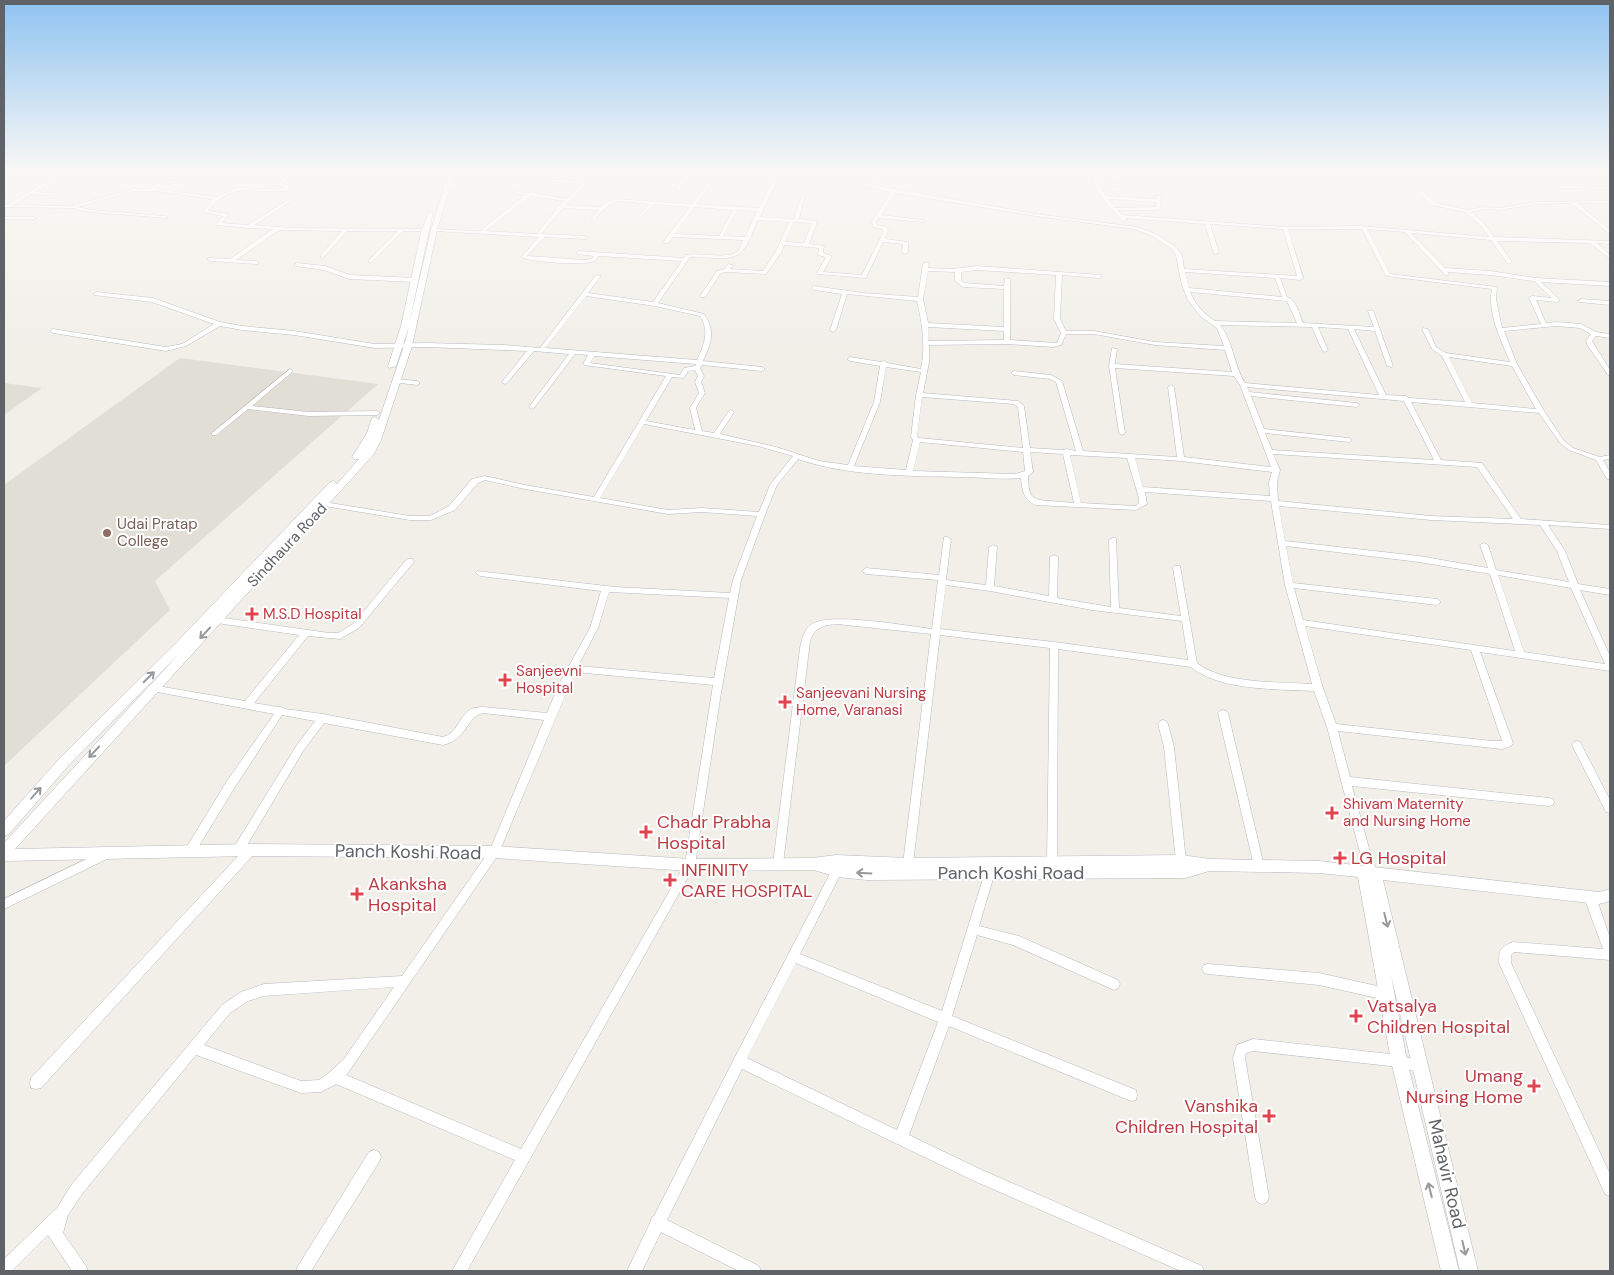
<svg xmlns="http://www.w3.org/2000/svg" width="1614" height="1275" viewBox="0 0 1614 1275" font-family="'DM Sans',sans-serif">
<rect width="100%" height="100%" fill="#f1efe8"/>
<path fill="#e1ded6" d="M180,358L378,384L155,581L170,610L4,766V485Z
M4,383L42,388L4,415Z"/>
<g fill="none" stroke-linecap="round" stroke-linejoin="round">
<g stroke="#b5b8bc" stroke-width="1">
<path id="minor" d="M4,171L61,173L64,172L66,173L106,176L104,178L62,176L35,192L67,194L69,195V196L31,194L14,205L72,206L133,189H148L159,183L185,179L199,171H204L188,181L162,185L155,189L216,197L235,188L282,189L285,187L276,184V182L297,171H302L282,183L291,187L285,191C251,194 234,180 208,211L228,214V215L222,223L248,225L291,198L293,199V200L254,225L292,228L425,229L427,230L425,231H403L371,263L368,261L398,231H347L323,258L321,257V255L342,231L279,230L236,260L256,261L258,262V264L210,261L208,260V258L230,259L273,229L248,228L216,225V224L223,216L203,212L213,199L156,191H133L78,207L91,210L165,216L167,217V218L91,212L72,208L4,207V205H7L57,175L4,172Z
M256,171H261L248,179L244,178Z
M688,171H692L679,190H675V189Z
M716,171H720L696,204L759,208L771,184L784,171H788L775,185L760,217L794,219L801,197L805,196L799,219L815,221L817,222L809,244L824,246L823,253L832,256L823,272L862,275L884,231L882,229L873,227L872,222L891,192L794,171H802L868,184L883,171H887L872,185L1036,214L1137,227L1156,234L1176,247L1182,255L1184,269L1297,276L1283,229L1210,224L1219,253L1214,254L1205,224L1125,218L1127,220L1123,221L1107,205L1093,183L1094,182L1091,171H1095L1098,182L1131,185L1133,186L1131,187L1099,185L1106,196L1156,199L1157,195L1161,196L1160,209L1155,210H1118L1122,215L1285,227L1360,226L1489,237L1481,226L1465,212L1432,205L1417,191L1421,190L1436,203L1467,210L1484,207L1499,208L1537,202L1610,201V203H1577L1610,230V234L1571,203L1537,204L1499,210L1484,209L1471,212L1485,224L1494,237L1610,241V244L1597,243L1610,255V259L1590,243L1497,241L1512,262L1509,264L1507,263L1491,240L1411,233L1445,268L1490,271L1536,278L1610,282V286L1541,282L1560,300L1557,302L1536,300L1546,323L1556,322L1581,324L1596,332L1610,334V338L1596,336L1592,341L1610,370V376L1608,375L1588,346L1586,341L1591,334L1580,328L1556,326L1504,331L1517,364L1544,411L1564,441L1573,448L1600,457L1610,455V459L1603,460L1610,472V479H1607L1596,460L1569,450L1560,443L1539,413L1411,402L1441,460L1482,463L1521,519L1610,525V529L1548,525L1565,551L1578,584L1610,589V595L1580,590L1610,656V671L1480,652L1513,743L1511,746L1502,749L1338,731L1350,777L1549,798L1553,799L1554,802L1553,805L1549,806L1352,786L1373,863L1379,873L1378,876C1370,879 1366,871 1363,864L1327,727L1314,691C1278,689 1220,691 1191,667L1058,649L1057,863L1056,866L1052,868L1048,866L1047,863L1050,648L940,635L913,864L912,867L908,869L904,867L903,864L931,634L837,624C824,625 815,627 810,641L783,864L782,867L778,869L774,867L773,864L800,648C802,639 804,629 812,624C830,612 908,626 932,629L938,580L866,574L862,571L866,568L939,575L944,537H947L951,539L946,580L986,585L989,547L993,545L997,547L994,586L1049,596L1050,557L1054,555L1058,557L1057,598L1111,607L1109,540L1113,538H1116L1119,608L1181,616L1173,568L1174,566H1180L1197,663C1223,684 1280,682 1312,684L1285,585L1271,501L1145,492L1147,504L1136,510L1036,505C1024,501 1022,490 1021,478C1000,480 979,477 959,477C908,476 846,476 798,459L777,485L768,507L741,580L720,699L695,865L467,1271H452L515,1160L336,1084L321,1092L301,1093L196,1055L82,1194L68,1215L63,1233L86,1266L88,1271H72L48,1235L12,1271H4V1259L57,1208L72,1184L222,1005L241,992L264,984L402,976L490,850L544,720L483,713C466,717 468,739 443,745L324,723L303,751L243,852C247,847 249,845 255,847L256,850L255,853L41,1088L36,1089L31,1088L30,1083L31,1078L241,853L238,854L234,853L233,850L234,847L297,745L315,721L282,715L235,787L194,854L190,855L186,854L185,851L186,848L227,781L274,714L152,691L149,690L147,688L149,686L152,685L245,701L299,635L217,623L214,622L213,620L214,618L217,617L329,633H338L353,624L407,559H413L414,561L413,563L359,628L340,639L308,636L254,703L278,707H281L285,709L323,714L443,737C458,733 459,716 471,709C474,708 479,707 483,707L547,713L560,682L590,628L601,591L480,576L476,573L477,571L615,587L730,593L733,580L757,516L702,512L668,514L525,489L485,480L478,483L455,510L431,520H410L324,506L320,504L324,502L410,516H430L449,506L472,479L485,476L525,485L594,497L666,376L584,365L583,364L588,355L575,354L534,408L532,409L529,407L569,354L534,351L507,383L505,384L502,382L527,351L427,347L375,348L294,335L242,330L220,326L186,346L166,351L53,333L50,331L53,329L166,347L182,344L214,324L152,302L94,295L93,294L96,292L153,298L220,322L242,326L294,331L375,344L427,343L504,345L540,348L596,275L601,276L588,293L653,302L682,261L599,256C597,258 596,260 594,261C584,266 530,262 521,257L539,237L434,231L432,230V229L480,231L525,195L513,193V191L528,193L531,192L533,193L567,199L582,184L536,181L538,179L579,181L587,183V185L566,205L601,207L605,203L615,199L692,204ZM895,193L1036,216L1134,229L1152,236L1172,249L1176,255L1182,286L1188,300L1200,316L1217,328L1224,346L1155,342L1094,331H1066L1060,319L1062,275L1099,278L1101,277V275L977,266L952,269L928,268L929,264L926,262L923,264L918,297L863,293L814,286L811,288L814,290L842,294L830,330L833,332L836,330L847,294L917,301C922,322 926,347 921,369L887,363L884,361L881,362L850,357L847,359L850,361L880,366L874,402L848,465L819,461L776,447L720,434L734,412L731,410L729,411L714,433L702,431L696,408L705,393L701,382L704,376L700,368L702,365L762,371L765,369L762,367L703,361C711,343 716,332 704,314L658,303L690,257C699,256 708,258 717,258C746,261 748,241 758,220L789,222L776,251L763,271L730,269L733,265L728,264L725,269L717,271L700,296L701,297H705L721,273L727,272L766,274L782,251L784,245L819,248L818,255L826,257L817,273L818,274L866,278L883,242L903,244L902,252L905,254L908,252V242L885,239L888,231L886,227L877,225L876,222L879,218L923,222L925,221L923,220L881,215ZM530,196L564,201L559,205L537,234L485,231ZM1108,199L1156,202V207L1115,208ZM616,201L649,204L639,216L641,217L654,204L690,207L664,241V243H668L673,237L743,240C742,243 740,249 738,251C730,260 699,252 686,255L684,258L579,251L576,253L577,254L594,256L591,259L585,260L527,256L545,237L586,239L587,238L584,236L541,234L563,208L599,210L591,219L593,220L609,205ZM694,207L733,210L719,236L675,234ZM737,210L757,211L745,237L723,236ZM794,222L812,223L804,243L785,242ZM1288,229H1362L1386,276L1492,289C1487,313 1501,340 1510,362L1446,353L1436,347L1428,329L1423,328L1422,329L1432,349L1442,356L1465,402L1409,398L1406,396L1386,395L1354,329L1375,331L1387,366L1392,367L1393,366L1373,310L1368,311L1374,327L1303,323C1299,314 1297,300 1287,297L1280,278L1300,280L1303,278ZM1367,229L1405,232L1445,275H1449L1448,272L1490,275L1534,281L1552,298L1532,296L1529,298L1541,324L1502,328L1496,299L1497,287L1390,274ZM977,270L1056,275L1054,319L1061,333L1057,343L1010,340V279L1005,278L1004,286L964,283L961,280V272ZM928,271L955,272V281L963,287L1004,289V327L928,323L923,299ZM1185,272L1275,278L1282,297L1189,288ZM1190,292L1287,301L1297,323L1215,321C1203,313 1196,305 1190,292ZM586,296L655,306L700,316C710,331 704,345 697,360L545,348ZM1220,325L1312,327L1322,350L1325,352L1328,350L1318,327L1348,329L1379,395L1245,383C1234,366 1233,340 1220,325ZM928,327L1004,331V340L928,341ZM1066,334H1094L1155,345L1225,350L1232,372L1115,364L1117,349L1112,348L1109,366L1119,433L1122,435L1125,433L1115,368L1234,376L1240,385L1271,467L1184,457L1174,387L1171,385L1168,387L1177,457L1083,451L1062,381L1051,375L1014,371L1011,373L1014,375L1050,379L1056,382L1076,451L1066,449L1063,450L1030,448L1024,406L1018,401L923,393L929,362V345L1007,344L1053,347L1061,345ZM594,356L696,364L695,366L684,368L680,375L590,363ZM1449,357L1512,366L1536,409L1472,403ZM886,367L921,372L916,395L911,437L913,440L906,470L854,466L880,402ZM695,370L698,376L695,382L699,393L690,408L695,430L646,421L672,377L684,378L688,371ZM1247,387L1404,401L1434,460L1272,450L1265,433L1349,442L1352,440L1349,438L1264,429L1251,396L1357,407L1360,405L1357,403L1249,392ZM922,397L1014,404L1018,407L1023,448L919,438L917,437ZM644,424L758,446L793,456L770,485L759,512L702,508L668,510L600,498ZM920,442L1023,452L1025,471L1015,474L913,471ZM1030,452L1063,454L1074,503C1066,502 1058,502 1050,501C1029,500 1029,495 1028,476L1033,472ZM1273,454L1477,467L1513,519L1431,516L1278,501L1277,482L1280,470ZM1070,455L1127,458L1139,498V503L1135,506L1081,503ZM1135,458L1181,461L1272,472L1269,482L1270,496L1143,487ZM1279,506L1431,520L1540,525L1557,551L1569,582L1496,570L1488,545L1484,543L1480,545L1488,568L1419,556L1285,541ZM1286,546L1419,562L1490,574L1515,651L1303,620L1294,588L1437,605L1441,602L1437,599L1293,583ZM1498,575L1571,588L1605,664L1524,652ZM946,585L990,591L1092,610L1182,621L1188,660L1054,642L940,629ZM609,592L729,598L714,678L578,666L598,628ZM1305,626L1471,650L1502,741H1492L1336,724L1323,688ZM575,672L713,685L685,864L521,1149L346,1075L352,1067L498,855ZM394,987L344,1059L330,1072L319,1080L301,1081L204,1045L230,1013L248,1001L264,996Z
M1581,171H1587L1610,178V180Z
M1559,186L1610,187V189L1557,188V186Z
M4,217H34L36,218L34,219H4Z
M297,263L325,266L350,275L415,278L418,280L415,282L349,279L324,270L295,266V264Z
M1581,299L1610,301V305L1579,302L1578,301Z
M290,369L293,371L292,372L252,406L309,412L377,411L380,413L377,415L309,416L248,409L216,435H212V433Z
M395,379L417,381L420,383L417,385L393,382V380Z
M1223,710L1226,711L1228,713L1264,866L1263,869L1259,871L1255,869L1254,866L1218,713L1220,711Z
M1163,720L1166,721L1168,724L1174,747L1186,861L1185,864L1181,866L1177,864L1176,861L1164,747L1158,724L1160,721Z
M1577,741L1580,742L1610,800V813L1606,812L1572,745L1574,742Z
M105,850L109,852L110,855L109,858L4,909V899Z
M837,866L841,868L842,871L800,954L942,1011L985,872L986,869L990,867L994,869L995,872L979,926L1019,936L1118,980L1120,984L1118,988L1114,990L1013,945L977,935L952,1016L1136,1090L1137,1095L1136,1100L1131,1101L949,1026L909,1135L982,1170L1202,1266L1204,1271H1181L972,1180L742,1069L667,1220L759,1266L761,1271H739L661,1232L642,1271H627L650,1223L652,1217L654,1216L735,1057L833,868ZM796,963L938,1022L897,1130L747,1058Z
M1590,892L1594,894L1596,897L1610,938V960L1514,952L1511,955V963L1610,1174V1196L1605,1194L1499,963C1499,950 1500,947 1513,942L1603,949L1584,897L1586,894Z
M1208,964L1319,973L1386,988L1390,990L1392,994L1390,998L1386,1000L1319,985L1208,974L1204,973L1202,969L1204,965Z
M1253,1039L1399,1055L1426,1063L1428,1067L1426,1071L1422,1073L1399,1067L1253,1051L1246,1053L1245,1058L1269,1197L1267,1202L1262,1204L1257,1202L1255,1197L1233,1058L1237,1045Z
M374,1150L379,1152L381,1157L379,1162L311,1271H296L298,1266L369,1152Z"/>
</g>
<g stroke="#b5b8bc" stroke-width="1">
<path id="tertiary" d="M449,171H455L437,230L412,346L381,440L374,454L15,849L251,844L494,846L690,859L812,858L836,855L908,858L1181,855L1210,859L1319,861L1599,892L1610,889V901L1599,904L1383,880L1478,1271H1460L1391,975L1407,1061L1459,1271H1441L1391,1061L1358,877L1319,873L1209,871L1186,878L867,880L837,877L814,870L690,871L494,858L251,856L4,861V843L179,654L68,766L9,834L4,836V821L58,760L176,643L330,482L333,481L337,484L359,459H354L352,457L367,433L372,418L375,417L379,420L404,346L409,327L396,366L389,368L388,366L401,326L421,233L428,213L433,212L409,324L431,230Z"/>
</g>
<use href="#minor" fill="#fff" fill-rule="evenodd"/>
<use href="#tertiary" fill="#fff" fill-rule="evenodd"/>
</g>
<defs><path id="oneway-shaft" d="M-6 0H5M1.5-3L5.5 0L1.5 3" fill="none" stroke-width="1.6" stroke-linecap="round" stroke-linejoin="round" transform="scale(1.25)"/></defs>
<g stroke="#979a9d">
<use href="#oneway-shaft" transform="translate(205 633) rotate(133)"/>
<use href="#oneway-shaft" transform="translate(149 677) rotate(-45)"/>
<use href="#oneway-shaft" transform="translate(94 752) rotate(133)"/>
<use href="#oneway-shaft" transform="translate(36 793) rotate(-48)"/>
<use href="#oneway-shaft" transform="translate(864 873) rotate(-177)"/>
<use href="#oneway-shaft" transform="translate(1386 920) rotate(76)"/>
<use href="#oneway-shaft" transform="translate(1430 1190) rotate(-104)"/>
<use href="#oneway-shaft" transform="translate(1464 1248) rotate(77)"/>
</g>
<linearGradient id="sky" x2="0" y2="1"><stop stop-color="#8fc3f1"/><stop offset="0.49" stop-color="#f9f8f5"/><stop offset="1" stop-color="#f9f8f5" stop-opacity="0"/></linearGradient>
<rect width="1614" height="349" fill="url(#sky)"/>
<circle fill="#8d6e63" stroke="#fff" stroke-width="2" cx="107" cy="533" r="5"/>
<g fill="#e0444e" stroke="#fff" stroke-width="2">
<path d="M249.5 606.5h5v5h5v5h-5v5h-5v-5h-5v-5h5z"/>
<path d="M502.5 672.5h5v5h5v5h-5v5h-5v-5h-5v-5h5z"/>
<path d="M782.5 694.5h5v5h5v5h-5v5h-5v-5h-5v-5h5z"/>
<path d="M1329.5 805.5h5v5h5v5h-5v5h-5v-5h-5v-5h5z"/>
<path d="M643.5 824.5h5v5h5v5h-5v5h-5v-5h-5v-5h5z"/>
<path d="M1337.5 850.5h5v5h5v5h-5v5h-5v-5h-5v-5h5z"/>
<path d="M667.5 872.5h5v5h5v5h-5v5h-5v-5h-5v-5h5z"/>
<path d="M354.5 886.5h5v5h5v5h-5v5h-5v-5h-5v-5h5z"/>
<path d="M1353.5 1008.5h5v5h5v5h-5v5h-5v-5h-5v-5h5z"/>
<path d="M1531.5 1078.5h5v5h5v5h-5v5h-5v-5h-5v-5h5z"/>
<path d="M1266.5 1108.5h5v5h5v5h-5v5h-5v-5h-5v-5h5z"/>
</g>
<g text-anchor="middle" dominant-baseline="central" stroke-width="4" stroke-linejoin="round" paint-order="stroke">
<g font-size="15" fill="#785e54" stroke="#fff" text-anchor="start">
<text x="117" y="524">Udai Pratap<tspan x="117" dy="17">College</tspan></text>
</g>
<g font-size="15" fill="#5f6368" stroke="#fff">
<text transform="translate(287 545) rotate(-47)">Sindhaura Road</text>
</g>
<g font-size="15" fill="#be3a42" stroke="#fff" text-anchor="start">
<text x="263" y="614">M.S.D Hospital</text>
<text x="516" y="671">Sanjeevni<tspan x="516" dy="17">Hospital</tspan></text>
<text x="796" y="693">Sanjeevani Nursing<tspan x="796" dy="17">Home, Varanasi</tspan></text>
<text x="1343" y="804">Shivam Maternity<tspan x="1343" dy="17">and Nursing Home</tspan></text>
</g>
<g font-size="18" fill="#be3a42" stroke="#fff" text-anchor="start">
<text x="657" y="822">Chadr Prabha<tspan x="657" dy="21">Hospital</tspan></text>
<text x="1351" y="858">LG Hospital</text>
<text x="681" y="870">INFINITY<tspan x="681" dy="21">CARE HOSPITAL</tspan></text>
<text x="368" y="884">Akanksha<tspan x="368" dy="21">Hospital</tspan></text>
<text x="1367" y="1006">Vatsalya<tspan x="1367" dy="21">Children Hospital</tspan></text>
<text x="1523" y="1076" text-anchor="end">Umang<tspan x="1523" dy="21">Nursing Home</tspan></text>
<text x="1258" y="1106" text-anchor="end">Vanshika<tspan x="1258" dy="21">Children Hospital</tspan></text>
</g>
<g font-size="18" fill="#5f6368" stroke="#fff">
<text transform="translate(408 852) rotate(1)">Panch Koshi Road</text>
<text x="1011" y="873">Panch Koshi Road</text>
<text transform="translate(1447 1174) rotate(77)">Mahavir Road</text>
</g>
</g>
<rect width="1614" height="1275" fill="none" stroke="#5f6368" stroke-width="10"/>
</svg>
